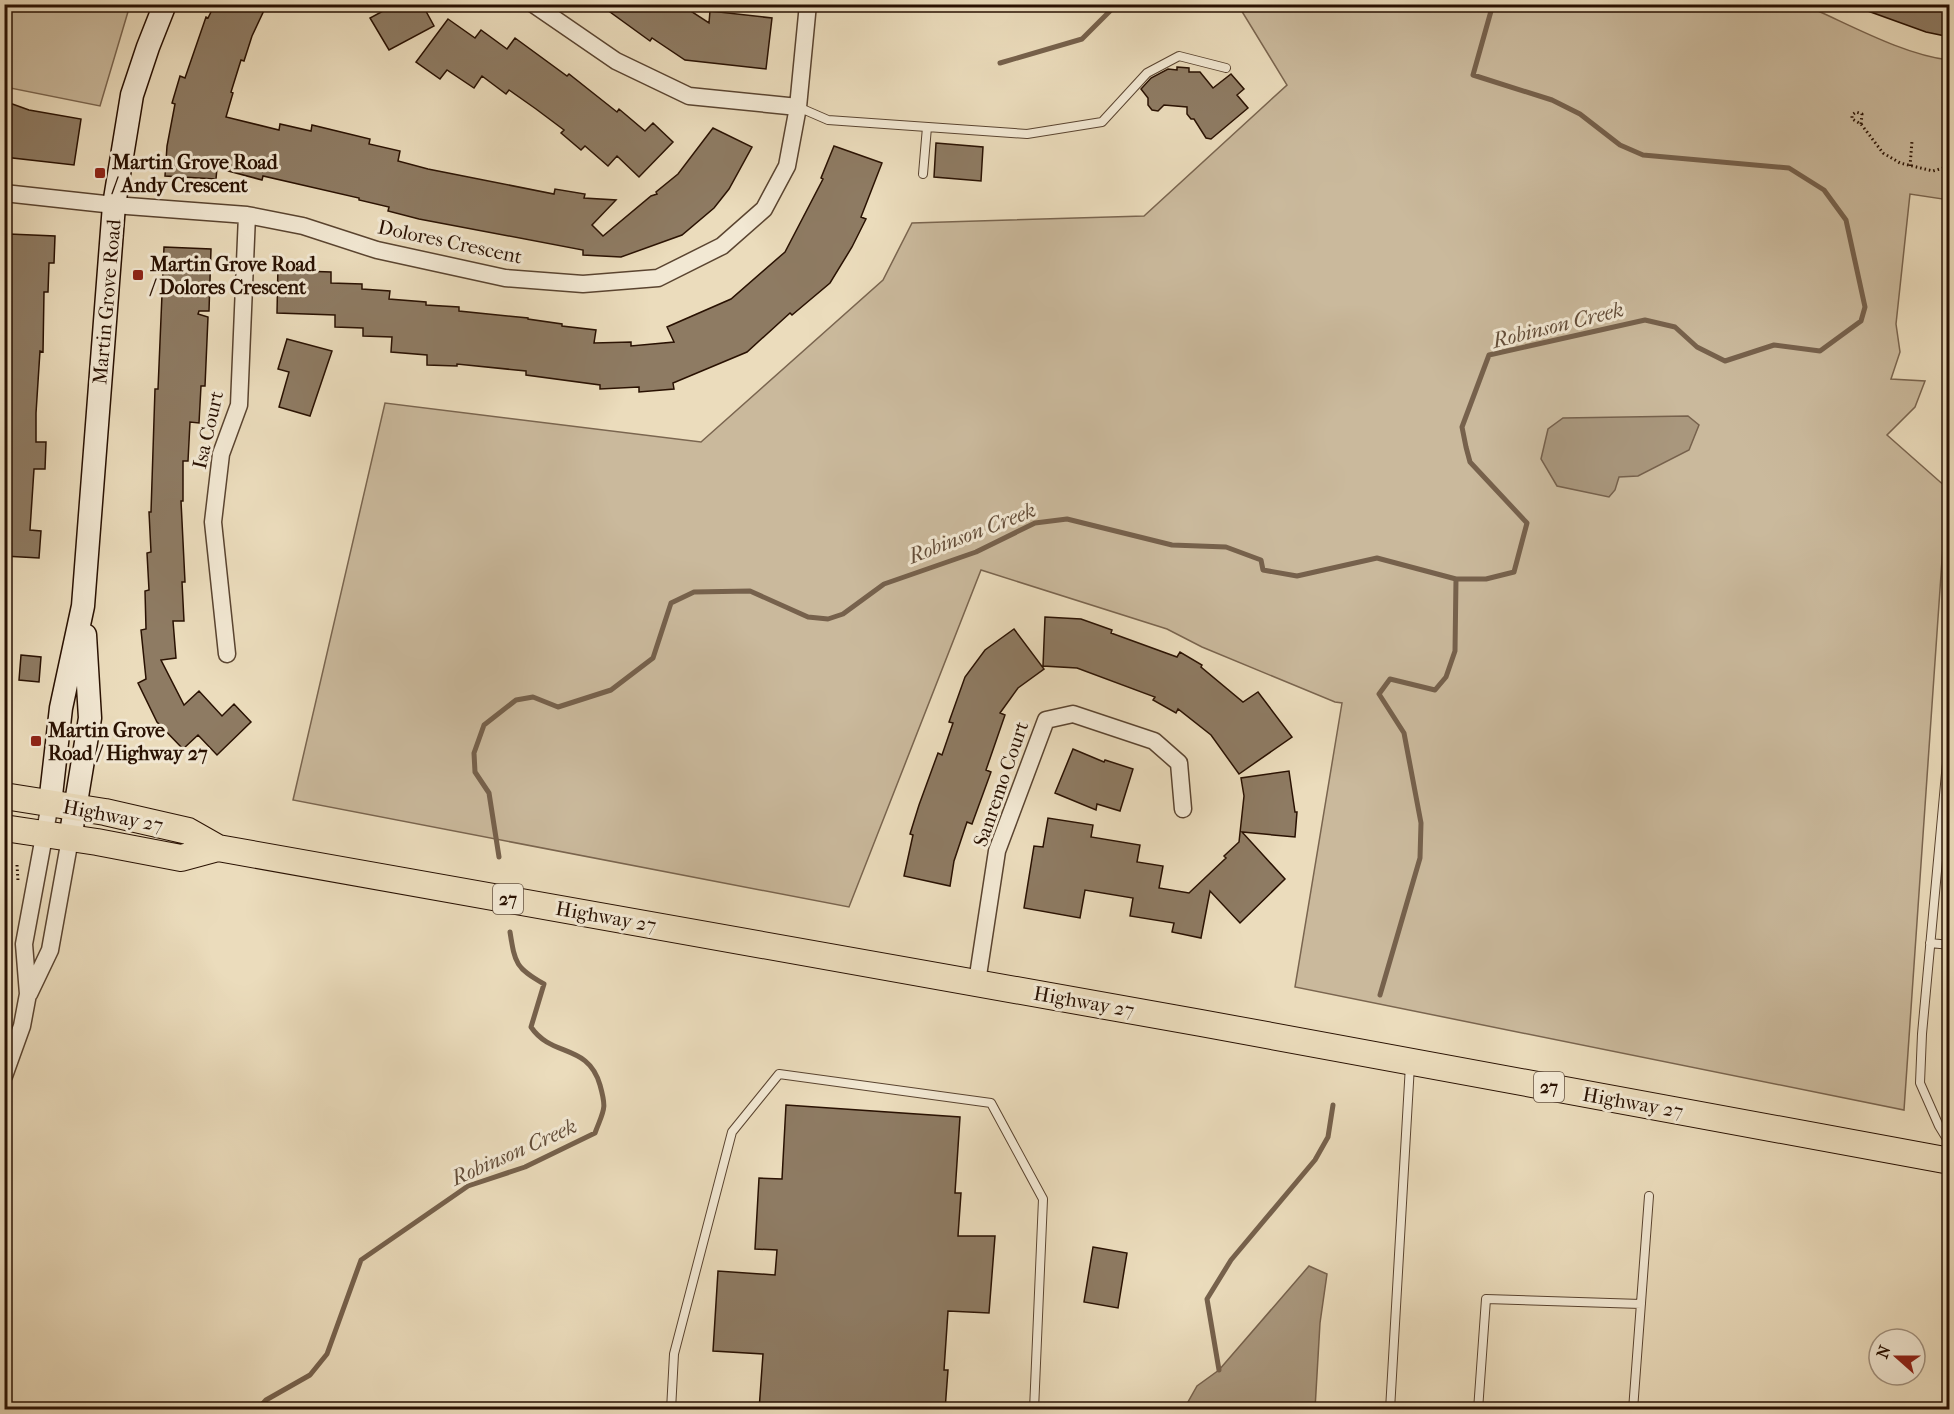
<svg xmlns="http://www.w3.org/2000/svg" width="1954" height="1414" viewBox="0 0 1954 1414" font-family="'IM FELL French Canon',serif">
<rect width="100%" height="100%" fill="#ebdcbc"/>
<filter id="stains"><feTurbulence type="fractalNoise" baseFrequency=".00333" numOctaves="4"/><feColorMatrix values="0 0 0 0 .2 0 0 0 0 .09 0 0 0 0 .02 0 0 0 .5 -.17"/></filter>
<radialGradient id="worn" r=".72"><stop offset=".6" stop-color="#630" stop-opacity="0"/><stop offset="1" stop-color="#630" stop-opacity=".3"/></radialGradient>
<path fill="#cab99c" stroke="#7a654f" stroke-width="1.5" d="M4,5H130L100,106L5,87Z
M1238,5H1809L1816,10C1856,28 1906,55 1949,60V200L1910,194L1896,324L1900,352L1891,379L1925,381L1915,407L1887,435L1947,488L1904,1110L1295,987L1342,703L1335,702L1202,647L1167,629L981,570L849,907L293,800L385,403L701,442L883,280L912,223L1144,216L1287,85Z"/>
<path fill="#a9977d" stroke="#76614c" stroke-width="1.5" d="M1688,416L1699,425L1689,450L1638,476L1619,477L1615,490L1609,497L1557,486L1541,459L1548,429L1563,418Z
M1309,1266L1327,1274L1320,1323L1315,1409H1184L1197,1386L1219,1370Z"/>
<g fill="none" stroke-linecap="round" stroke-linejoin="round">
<path stroke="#76614c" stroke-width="5" d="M1000,63L1082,39L1117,4
M499,857L489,793L475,772L474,753L484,725L516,700L533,697L558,707L611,690L653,658L671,603L694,592L750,591L808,617L828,619L843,614L884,584L976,552L1035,523L1067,519L1172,545L1226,547L1261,560L1263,570L1297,576L1377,558L1456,579H1486L1514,572L1527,523L1470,462L1466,447L1462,427L1489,355L1645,320L1675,327L1697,347L1725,361L1774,345L1820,351L1861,321L1865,307L1846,220L1824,190L1789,168L1643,155L1620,145L1580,114L1552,100L1473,75L1493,4
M1380,995L1420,858L1421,823L1404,733L1379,694L1390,679L1435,690L1446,677L1455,651L1456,579
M1219,1370L1207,1299L1231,1260L1315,1160L1328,1137L1333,1105
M257,1410L266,1400L310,1375L327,1354L361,1260L468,1186L525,1167L595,1133C604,1109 607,1110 600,1085C588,1043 552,1058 531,1027L544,984C516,968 515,964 510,932"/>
</g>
<path fill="#8e7b63" stroke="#291102" stroke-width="1.5" d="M215,4H267L252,36L244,61L241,60L231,92L233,93L226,117L279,130L280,124L311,131L312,125L370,139L369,144L400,151L398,161L428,169L554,194L555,189L585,194L584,198L616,200L592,225L603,236L651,196L657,194L656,192L678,174L713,128L752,147L729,189L714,208L682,235L621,257L583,255V250L419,219L388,211L389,207L359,200V198L263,176L262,180L217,168L216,179L165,176L167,146L175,104L172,103L180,76L185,78L206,17L208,18Z
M396,4H422L434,26L389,50L370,18Z
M599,4H680L709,23L710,11L772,18L766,69L685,60L652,38L650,41Z
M1855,4H1950V37L1926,32L1854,6Z
M448,19L475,38L481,30L507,49L515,38L567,76L569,74L617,112L619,109L645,131L653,123L673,142L639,177L617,156L608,166L585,146L581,150L561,133L564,130L536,109L509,90L506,94L482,76L474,88L447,70L440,79L416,62Z
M1177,67L1189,68V72H1200L1213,88L1231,74L1244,89L1237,95L1248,108L1211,139L1206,138L1194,119H1191L1187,114V107L1164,105L1158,111L1152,110L1148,105V98L1141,89L1151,78L1168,69L1177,70Z
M4,101L29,110L81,119L74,165L4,157Z
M936,143L983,147L981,181L934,177Z
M834,146L882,163L861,217L866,219L852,247L830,283L792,315L790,313L747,352L673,383L674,389L639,392V387L600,389V385L526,375V371L457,364V366L427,365V355L391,352L392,337L363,336V328L335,327V315L277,313L278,265L302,266V271L331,272V283L362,284V289L390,291L389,299L426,302V305L459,307V311L528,318V319L562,324V326L596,330L594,343L631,342V346L674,342L667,327L731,299L785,252L823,179L821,178Z
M9,234L55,236L54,263H49L48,292H44L43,352L40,351L36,413V442H46L45,469H34L30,530L41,531L39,558L4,556V264H7Z
M164,247L211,249L209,311H199L198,314L208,317L205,386H201L199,423L190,422L188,461H183V501H181L185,582H182L184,621H173L176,658L161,660L184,705L199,691L222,716L234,704L251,722L217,755L198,735L183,749L157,722L138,683L146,679L141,630L146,629L145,591L149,590L147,553L151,552L149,512H151L155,389H158Z
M287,339L332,351L310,416L279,407L289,372L278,369Z
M1045,617L1081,619L1112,630L1111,633L1177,657L1180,652L1202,665L1201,667L1243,702L1258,692L1292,737L1239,774L1211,735L1178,709L1176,713L1153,700L1155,697L1077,668L1043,666Z
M1014,629L1044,669L1018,688L1000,713L1005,715L986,770L991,772L972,824L967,822L954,861L950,886L904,876L913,835L910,834L919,805L938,753L942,755L953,723L949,722L965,677L985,650Z
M21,655L41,657L39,682L19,680Z
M1073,749L1104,762L1105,760L1133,769L1120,811L1097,804L1096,810L1055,793Z
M1289,771L1295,812H1297L1295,837L1242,832L1285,879L1240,923L1210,891L1201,938L1172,932L1174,923L1130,916L1133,898L1085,890L1080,918L1024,908L1034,846L1043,847L1048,818L1093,825L1091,837L1140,845L1137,862L1163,866L1159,888L1189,893L1226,858L1224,856L1239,842L1244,796L1241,778Z
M786,1105L960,1117L955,1193H961L958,1236H995L989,1313L948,1311L944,1370H948L945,1410H759L763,1354L713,1351L718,1271L775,1275L777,1250L755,1249L759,1178L782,1179Z
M1093,1247L1127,1253L1118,1308L1084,1302Z"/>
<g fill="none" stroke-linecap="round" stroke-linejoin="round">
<g stroke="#5a4430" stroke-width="10">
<path id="lane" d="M798,107L828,120L1027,134L1102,122L1147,73L1179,56L1226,68
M923,174L927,127
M1950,730L1922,1034L1920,1083L1939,1126L1950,1144
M1930,943L1950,945
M671,1410L674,1354L732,1132L779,1074L991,1103L1043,1199L1034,1410
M1390,1410L1410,1065
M1478,1410L1486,1299L1641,1304
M1633,1410L1649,1196"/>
</g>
<g stroke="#5a4430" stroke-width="19">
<path id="street" d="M533,4L616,61L689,96L798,107
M4,193L114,205L247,215L303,226L377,250L505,278L583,284L658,278L722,246L764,209L787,166L798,107L808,4
M227,654L213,522L221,454L239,405L247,215
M977,982L997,851L1046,720L1073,714L1154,741L1179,763L1183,809
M29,994L50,950L70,839
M4,1076L22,1026L28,994L24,944L50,804"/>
</g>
<g stroke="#291102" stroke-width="25">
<path id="secondary" d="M50,804L61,708L83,606L114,205L132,95L148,47L165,4
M70,839L90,718L85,635"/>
</g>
<g stroke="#291102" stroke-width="28">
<path id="primary" d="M4,796L105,812L188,831L218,848L1201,1023L1950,1161
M4,828L97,842L181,858L218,848"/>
</g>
<path stroke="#291102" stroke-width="3" stroke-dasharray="1.5 3" stroke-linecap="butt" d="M34,4H59
M1861,124L1862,114L1856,112L1852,115V119L1861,124L1883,153L1900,163L1933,171L1950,166
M1910,166L1912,141
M17,865L18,881
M4,981L8,962"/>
<use href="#lane" stroke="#f2e8d3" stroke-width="8"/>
<use href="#street" stroke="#f2e8d3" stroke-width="16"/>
<use href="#secondary" stroke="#f2e8d3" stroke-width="22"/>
<use href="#primary" stroke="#ebdcbc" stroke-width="26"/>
</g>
<g fill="#8f2418" stroke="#f2e8d3" stroke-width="2">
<rect x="94" y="167" width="12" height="12" rx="3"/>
<rect x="132" y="269" width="12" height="12" rx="3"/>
<rect x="30" y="735" width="12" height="12" rx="3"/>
</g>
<g text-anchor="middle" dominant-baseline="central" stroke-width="6" stroke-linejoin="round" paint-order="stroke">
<g fill="#f2e8d3" stroke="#655241" stroke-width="1.5">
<rect x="493" y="884" width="30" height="30" rx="4.5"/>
<rect x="1534" y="1072" width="30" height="30" rx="4.5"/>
</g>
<g font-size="18" font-weight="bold" fill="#291102">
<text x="508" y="899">27</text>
<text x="1549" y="1087">27</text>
</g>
<g font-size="20" font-weight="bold" fill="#291102" stroke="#f2e8d3" text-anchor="start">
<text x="112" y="162">Martin Grove Road<tspan x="112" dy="23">/ Andy Crescent</tspan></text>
<text x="150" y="264">Martin Grove Road<tspan x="150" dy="23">/ Dolores Crescent</tspan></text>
<text x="48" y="730">Martin Grove<tspan x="48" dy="23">Road / Highway 27</tspan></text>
</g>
<g font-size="20" fill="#291102" stroke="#f2e8d3">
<text transform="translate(450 242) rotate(12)">Dolores Crescent</text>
<text transform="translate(107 302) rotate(-85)">Martin Grove Road</text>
<text transform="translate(208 430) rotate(-77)">Isa Court</text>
<text transform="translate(1001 784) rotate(-71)">Sanremo Court</text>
<text transform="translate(113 816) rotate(11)">Highway 27</text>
<text transform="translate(606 917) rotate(10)">Highway 27</text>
<text transform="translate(1084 1002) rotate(10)">Highway 27</text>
<text transform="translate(1633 1103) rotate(10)">Highway 27</text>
</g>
<g font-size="21" font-style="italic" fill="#634d39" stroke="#f2e8d3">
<text transform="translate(1558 325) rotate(-14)">Robinson Creek</text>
<text transform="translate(972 533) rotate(-21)">Robinson Creek</text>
<text transform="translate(514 1152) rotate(-24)">Robinson Creek</text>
</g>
</g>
<rect width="1954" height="1414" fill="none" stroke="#ebdcbc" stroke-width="24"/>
<rect x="6" y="6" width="1942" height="1402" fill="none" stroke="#291102" stroke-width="3"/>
<rect x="12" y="12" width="1930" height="1390" fill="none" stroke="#291102" stroke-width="1.5"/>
<g transform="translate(1897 1357) rotate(291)"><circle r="28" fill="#f2e8d3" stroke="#a2927f" stroke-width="1.5"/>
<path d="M0-4.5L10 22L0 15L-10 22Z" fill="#8f2418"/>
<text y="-9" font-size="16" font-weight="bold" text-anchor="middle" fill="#291102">N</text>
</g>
<rect width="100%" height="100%" filter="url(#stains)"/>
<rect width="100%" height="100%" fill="url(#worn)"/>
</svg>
